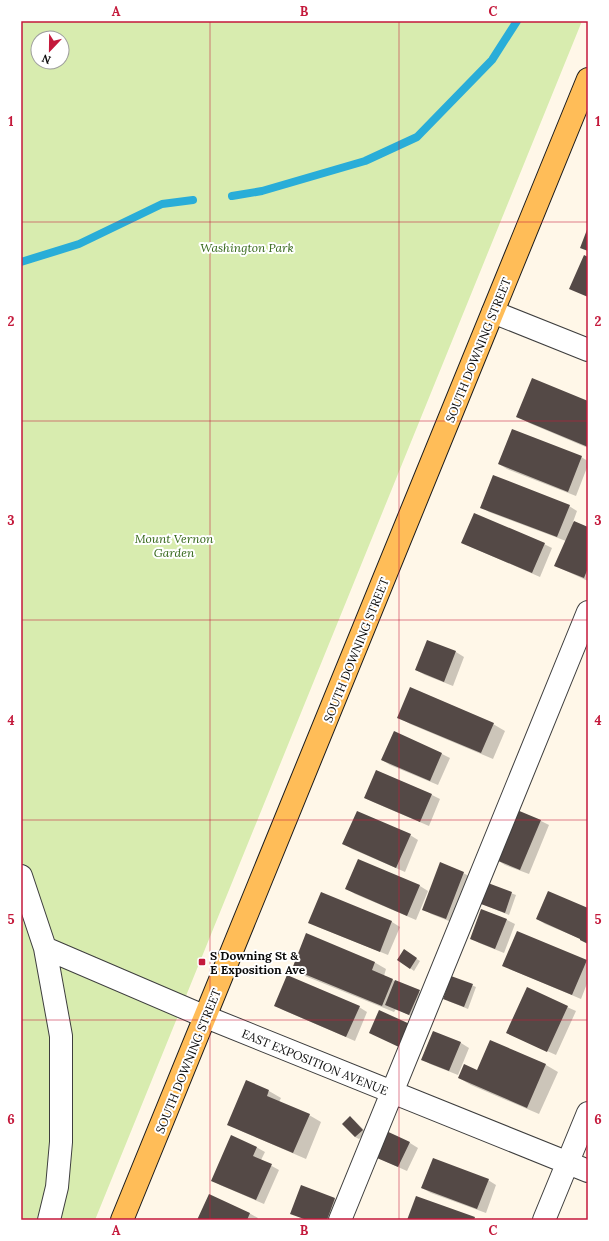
<svg xmlns="http://www.w3.org/2000/svg" width="609" height="1241" viewBox="0 0 609 1241" font-family="Lora,serif">
<rect width="100%" height="100%" fill="#fff7e8"/>
<path fill="#d8ecaf" fill-rule="evenodd" d="M21,21H582L95,1220H21ZM38,38H62V62H38Z"/>
<path fill="#0003" d="M588,403V448L529,423L517,416Z
M581,457L588,461V465L576,496L507,469L499,464Z
M569,506L577,511L573,522L588,528V581L564,570L556,566L566,541L489,512L481,507Z
M463,543L544,544L552,548L540,577L471,547Z
M456,652L464,657L453,686L425,675L416,670Z
M398,717L493,724L505,731L493,759L410,724Z
M394,733L442,754L450,758L438,785L390,765L382,760Z
M432,795L440,799L429,826L373,802L365,798Z
M518,811L541,821L549,825L529,874L505,865L497,860Z
M410,835L418,840L405,872L352,849L344,844Z
M358,861L420,886L428,891L416,920L355,894L347,889Z
M463,873L471,877L454,923L431,914L423,909Z
M489,885L516,895L509,915L482,904Z
M588,909V944L581,939L545,924L537,919Z
M482,910L507,920L515,924L504,953L479,943L471,938Z
M309,922H392L400,927L388,955L318,927Z
M404,951L420,961L414,971L410,968Z
M586,961L588,962V981L581,999L512,970Z
M374,962L386,969L384,976L423,994L413,1017L396,1009L394,1012L305,976L293,969Z
M452,977L476,987L468,1009L448,1001Z
M275,1005L359,1007L367,1012L355,1041L283,1010Z
M567,1007L576,1011L556,1055L507,1033Z
M433,1032L461,1043L469,1048L458,1075L430,1064L422,1059Z
M491,1041L546,1065L558,1072L539,1114L471,1085L459,1078L478,1071Z
M269,1091L281,1098L279,1102L309,1115L321,1122L306,1159L241,1131L229,1124Z
M350,1118L354,1120L366,1132L359,1139L355,1137L344,1124Z
M410,1143L418,1148L407,1171L380,1159Z
M256,1147L265,1152L261,1160L279,1170L264,1204L220,1185L212,1180Z
M488,1180L496,1185L486,1213L431,1193L422,1188Z
M302,1187L335,1199L343,1204L337,1220H305L291,1213Z
M249,1213L258,1218L257,1220H198Z"/>
<g fill="none" stroke-linecap="round" stroke-linejoin="round">
<path stroke="#29add8" stroke-width="8" d="M232,196L262,191L365,161L417,137L492,60L517,21
M21,262L79,244L162,204L193,200"/>
</g>
<path fill="#544946" d="M588,227V251L580,248Z
M584,255L588,257V297L569,289Z
M532,378L588,401V447L516,417Z
M512,429L582,456L568,492L498,464Z
M493,475L570,505L557,537L480,508Z
M474,513L545,543L532,573L461,543Z
M574,521L588,527V568L584,578L554,566Z
M427,640L456,651L444,682L415,670Z
M410,687L494,723L481,753L397,718Z
M394,731L442,753L430,781L381,760Z
M376,770L432,794L420,822L364,798Z
M517,810L541,820L520,870L496,860Z
M357,811L411,834L396,868L342,844Z
M358,859L420,885L407,916L345,889Z
M440,862L464,872L446,919L422,910Z
M488,883L512,892L505,913L481,904Z
M548,891L588,908V944L580,940V939L536,919Z
M321,892L392,921L380,952L308,923Z
M481,909L507,919L495,949L470,939Z
M517,931L587,960L572,995L502,966Z
M306,933L375,962L372,970L393,979L382,1006L292,969Z
M404,949L417,958L410,969L397,960Z
M287,975L360,1006L346,1037L274,1006Z
M451,976L473,984L464,1007L443,999Z
M395,980L420,990L409,1015L385,1005Z
M527,987L568,1006L547,1052L506,1033Z
M379,1010L412,1025L401,1048L369,1033Z
M433,1031L461,1042L449,1071L421,1060Z
M490,1040L546,1064L527,1108L458,1078L464,1064L477,1070Z
M246,1080L269,1090L267,1096L310,1114L293,1153L227,1125Z
M350,1116L363,1130L355,1137L342,1124Z
M382,1129L410,1142L398,1167L370,1155Z
M231,1135L257,1147L253,1156L272,1164L256,1200L211,1181Z
M433,1158L489,1179L477,1209L421,1188Z
M301,1185L335,1198L327,1220H307L290,1214Z
M209,1194L250,1213L247,1220H197Z
M416,1196L475,1217L474,1220H407Z"/>
<g fill="none" stroke-linecap="round" stroke-linejoin="round">
<g stroke="#3e3e3e" stroke-width="24">
<path id="minor" d="M493,312L588,350
M21,876L45,948L61,1036V1142L57,1187L49,1220
M45,948L206,1017L588,1171
M340,1220L588,612
M544,1220L588,1113"/>
</g>
<g stroke="#1c1c1c" stroke-width="24">
<path id="major" d="M122,1220L588,79"/>
</g>
<use href="#minor" stroke="#fff" stroke-width="22"/>
<use href="#major" stroke="#ffbd58" stroke-width="22"/>
</g>
<path fill="none" stroke="#c4193b" stroke-width="1" stroke-opacity="0.55" d="M210,21V1220M399,21V1220M21,222H588M21,421H588M21,620H588M21,820H588M21,1020H588"/>
<rect fill="#c4193b" stroke="#fff" stroke-width="1.5" x="198" y="958" width="8" height="8" rx="2"/>
<g text-anchor="middle" dominant-baseline="central" stroke-width="4" stroke-linejoin="round" paint-order="stroke">
<g font-size="12" font-style="italic" fill="#336617" stroke="#fff">
<text x="247" y="247">Washington Park</text>
<text x="174" y="538">Mount Vernon<tspan x="174" dy="14">Garden</tspan></text>
</g>
<g font-size="12" fill="#0b0b0b" stroke="#fff">
<text transform="translate(478 350) rotate(-68)">SOUTH DOWNING STREET</text>
<text transform="translate(356 650) rotate(-68)">SOUTH DOWNING STREET</text>
<text transform="translate(188 1061) rotate(-68)">SOUTH DOWNING STREET</text>
<text transform="translate(315 1062) rotate(22)">EAST EXPOSITION AVENUE</text>
</g>
<g font-size="12" font-weight="bold" fill="#0b0b0b" stroke="#fff" text-anchor="start">
<text x="210" y="955">S Downing St &amp;<tspan x="210" dy="14">E Exposition Ave</tspan></text>
</g>
</g>
<rect width="609" height="1241" fill="none" stroke="#ffffff" stroke-width="44"/>
<g transform="translate(50 50) rotate(202)"><circle r="19" fill="#ffffff" stroke="#9d9d9d"/>
<path d="M0-3L7 15L0 10L-7 15Z" fill="#c4193b"/>
<text y="-6" font-size="11" font-weight="bold" text-anchor="middle" fill="#0b0b0b">N</text>
</g>
<rect x="22" y="22" width="565" height="1197" fill="none" stroke="#c4193b" stroke-width="1.5"/>
<g font-size="13" text-anchor="middle" font-weight="bold" fill="#c4193b">
<text x="116" y="16">A</text>
<text x="304" y="16">B</text>
<text x="493" y="16">C</text>
<text x="11" y="126">1</text>
<text x="598" y="126">1</text>
<text x="11" y="326">2</text>
<text x="598" y="326">2</text>
<text x="11" y="525">3</text>
<text x="598" y="525">3</text>
<text x="11" y="725">4</text>
<text x="598" y="725">4</text>
<text x="11" y="924">5</text>
<text x="598" y="924">5</text>
<text x="11" y="1124">6</text>
<text x="598" y="1124">6</text>
<text x="116" y="1235">A</text>
<text x="304" y="1235">B</text>
<text x="493" y="1235">C</text>
</g>
</svg>
